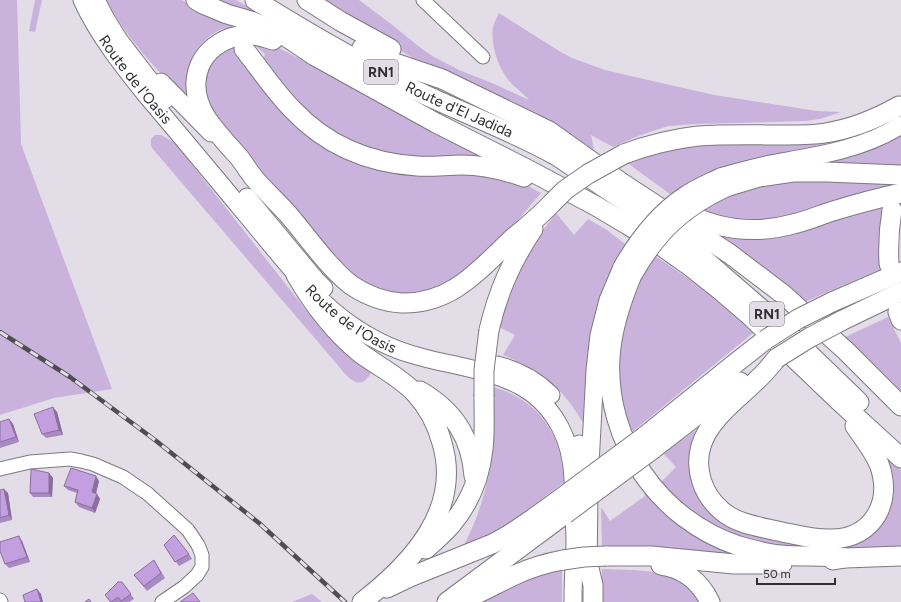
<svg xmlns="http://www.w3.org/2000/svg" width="901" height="602" viewBox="0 0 901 602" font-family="Figtree,sans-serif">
<rect width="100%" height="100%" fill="#e2dde7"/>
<path fill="#c9b2db" d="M0,0H17L21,144L112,389L54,398L0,415Z
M35,0H42L35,32L29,31Z
M107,0H182L189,4L241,25C234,26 228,27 222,29C207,35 192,51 190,68C189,72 190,76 190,80C190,88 190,97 190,105C160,72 127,41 107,0Z
M203,0H236L249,7L285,28Z
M321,0H359L391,24L422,49L434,57L459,70L492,83L529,100C525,95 517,89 511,83C499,70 490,45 493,27C494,22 497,17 499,13L559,51L572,58L605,70L635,77L714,95L817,111L841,112L820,119L806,121L695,124L668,126L638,136L613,147L591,135L594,150L557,126L518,105L421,63L356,23Z
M251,42L276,47L283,50L494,160L375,155L312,120L252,50L264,58L265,54Z
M231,46L237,50L313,138L526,185L541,193L484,260L447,287L402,296L370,287L345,269L217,121L205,99L204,66L207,61Z
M880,126L857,136L674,197L626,162L662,148Z
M901,132V164L900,166H800Z
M155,135H161L175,143L320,328L344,352L371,373C369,376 366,381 362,382C353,386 341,369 336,363L152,148L151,145V139Z
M769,180H901V188L797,218L741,222L701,211L722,197Z
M888,198L883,268L802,303L708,229L722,232Z
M556,213L574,235L588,219L607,230L625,244L615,263L606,281L600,300L588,360L584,402L583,423C564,389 540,369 503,355L515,335L499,327L509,291L534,242Z
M655,256C691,279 723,304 753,333L627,436L622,421L617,341L640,278Z
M888,317L901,343V394L843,338Z
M493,387C539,400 562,435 564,482L503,529L462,549C475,524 485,498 489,470C493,443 492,414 493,387Z
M705,424L699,494L816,543L888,511C896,492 896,474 886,455L901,470V547L810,552L767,549L687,514L661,482L676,467L663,453Z
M640,479L763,556L659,550L602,546L601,507L610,521L645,496Z
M562,568V602H477L522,580Z
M602,569L634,570L655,572L685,581L703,602H602Z
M312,594L322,602H292Z"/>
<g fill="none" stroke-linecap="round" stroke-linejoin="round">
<path stroke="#bebac3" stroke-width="19" stroke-dasharray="19 10" stroke-linecap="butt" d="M211,3L244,49"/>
<g stroke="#7d7881" stroke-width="15">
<path id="minor" d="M423,0L483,57
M0,469L30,462L70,459L81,461L93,464L123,477L148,494L188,530L198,545L202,555V567L197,575L184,587L162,602
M0,600L1,602"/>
</g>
<g stroke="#7d7881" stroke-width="19">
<g id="major">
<path id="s1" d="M82,0C98,35 122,65 146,95C181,136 215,177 249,218C278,253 307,291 343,319C367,337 392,350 421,357C434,361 447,363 460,366C481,371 503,376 522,387C549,402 566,430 571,460C574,476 573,492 574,507C574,519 575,532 575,544C574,563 573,583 573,602"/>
<path d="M96,0L106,19L119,40L165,100"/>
<path d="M161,82L211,133"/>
<path d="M720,177C736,172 753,168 770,164C815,156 862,150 901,125"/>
<path d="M247,197L316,280L324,288"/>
<path d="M497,365C518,370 536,380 551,395"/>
<path d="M579,444L589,493L588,570"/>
<path d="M590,465L595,370L599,335L608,300L622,267"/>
</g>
</g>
<g stroke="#7d7881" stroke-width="21">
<g id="highway">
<path d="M196,0L203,4L227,14L251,21L269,29L285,36L315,56L436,123L523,167L596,206L628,225L660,245L691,267L720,290L748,314L840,402L901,458"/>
<path id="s2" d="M255,0C308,33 363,65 419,92C465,114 512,131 557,156L677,236L773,319L859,402"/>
<path d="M307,0L340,21L391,49"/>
<path d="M273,40C266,38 259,35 252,35C224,34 198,52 196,82C195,95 200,108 207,119C216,132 227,144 238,156C244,163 248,171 254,178C264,190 276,201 287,213C308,237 326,265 351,285C366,295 383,302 402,303C452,304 479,270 513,238C526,227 539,217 551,204"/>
<path d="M362,48L386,60L442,79L549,131L622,183L730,254L784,295L846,351L901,406"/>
<path d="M244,49C260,69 275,92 293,110C327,146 368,163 417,166C432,167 447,165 462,165C484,165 504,170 524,177"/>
<path d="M624,154C648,145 672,139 698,136C727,134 757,135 786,135C799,135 813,135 825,133C852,129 876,119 899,106"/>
<path d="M726,187L759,177L793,172H827L901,175"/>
<path d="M681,211C716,229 754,235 793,224C807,221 820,215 833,211C856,204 878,198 901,193"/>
<path d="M889,264C888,246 889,228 892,210"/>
<path d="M296,275C313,304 333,331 359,352C377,366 399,376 415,393C428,407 437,424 442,443C462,510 411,564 362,602"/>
<path d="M632,275C621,301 612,328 610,357C605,441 659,520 739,546C753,550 767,554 781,555C802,557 823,555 845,558"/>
<path d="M832,302L901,272"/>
<path d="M898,312L901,320"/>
<path d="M841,321L901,292"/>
<path d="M489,330C498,292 511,262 533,229"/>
<path d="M777,358C771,365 765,373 757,380C738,399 709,419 701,446C694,470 703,495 722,511C738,525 762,527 782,532C798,535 815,540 832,539C874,538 893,501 879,464C873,450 863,438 855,426"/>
<path d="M420,391C454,411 471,437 474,476"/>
<path d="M644,437L732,366L765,340"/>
<path d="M653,449L740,382"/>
<path d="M426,549C435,541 443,534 451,525C469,504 480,477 483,449C485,432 484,414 484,397"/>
<path d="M606,556H651L734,564H782"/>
<path d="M833,560L845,558L901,556"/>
<path d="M588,564L593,585V602"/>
<path d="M661,565C683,568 700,581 710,602"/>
<path d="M387,588L410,577L492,544C515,533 535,517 556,502"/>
<path d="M461,600C480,594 497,583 515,575C530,568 546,563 563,560"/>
<path d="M447,602L565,514"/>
</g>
</g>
<use href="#minor" stroke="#fff" stroke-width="13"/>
<use href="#major" stroke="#fff" stroke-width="17"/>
<use href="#highway" stroke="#fff" stroke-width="19"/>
<g stroke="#504d52" stroke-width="4.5">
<path id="rail" d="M0,332L70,377L155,440L259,523L345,602"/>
</g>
<use href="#rail" stroke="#e2dde7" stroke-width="3" stroke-dasharray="9" stroke-linecap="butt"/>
<g stroke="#7d7881" stroke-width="19" stroke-linecap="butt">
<path id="major-bridge" d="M622,267C638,239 657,214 684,196C695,188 708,183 720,177"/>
</g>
<g stroke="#7d7881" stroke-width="21" stroke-linecap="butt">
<path id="highway-bridge" d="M551,204L565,190L588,174L624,154
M632,275C656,233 682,207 726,187
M765,340L798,319L832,302
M777,358L809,338L841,321
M484,397V370L489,330
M556,502L644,437
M565,514L653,449
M563,560L584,557L606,556"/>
</g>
<use href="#major-bridge" stroke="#fff" stroke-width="17"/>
<use href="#highway-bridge" stroke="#fff" stroke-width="19"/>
</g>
<path fill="#a989c1" d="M57,412L63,435L46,438L42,434Z
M9,419L13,424L19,442L0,448V422Z
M49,473L53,478L52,497H33L30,493Z
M99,481L96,494L100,499L95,513L79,507L75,502L77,493L68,490L64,486Z
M0,490L8,493L12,520L0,523Z
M22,541L30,562L9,568L5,564Z
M164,545L189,554L192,559L179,566Z
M154,560L165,578L147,591L134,575Z
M122,582L134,599L129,602H110L105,595Z"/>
<path fill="#896f9d" d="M53,407L57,412L63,435L59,430Z
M9,419L13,424L19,442L16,437Z
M49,473L53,478L52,497L49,493Z
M96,476L99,481L95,496L92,492Z
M4,489L8,493L12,520L9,515Z
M97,494L100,499L95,513L92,508Z
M19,536L22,541L30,562L27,557Z
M37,589L41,594L43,602H41Z"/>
<path fill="#c49fe0" stroke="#896f9d" d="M53,407L59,430L42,434L34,414Z
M9,419L16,437L0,442V422Z
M71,468L96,476L92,492L97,494L92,508L75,502L78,490L64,486Z
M31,469L49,473V493H30Z
M4,489L9,515L0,518V490Z
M174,535L189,554L175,562L164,545Z
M19,536L27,557L5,564L0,551V542Z
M154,560L161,573L144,586L134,575Z
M118,582H122L131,594L121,601L118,597L111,602L105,595Z
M37,589L41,602H25L23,595Z
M193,593L200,602H180Z
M89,599L91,602H85Z"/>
<g text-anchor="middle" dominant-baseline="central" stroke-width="3.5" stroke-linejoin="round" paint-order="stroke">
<g fill="#e2dde7" stroke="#656268" stroke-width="1">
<rect x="364" y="60" width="34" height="24" rx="3"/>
<rect x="750" y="302" width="34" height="24" rx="3"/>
</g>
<g font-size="14" font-weight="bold" fill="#302e31">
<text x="381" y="72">RN1</text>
<text x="767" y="314">RN1</text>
</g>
<g font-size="15" fill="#302e31" stroke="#e2dde7">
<text stroke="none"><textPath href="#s1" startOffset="96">Route de l'Oasis</textPath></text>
<text stroke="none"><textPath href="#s2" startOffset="232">Route d'El Jadida</textPath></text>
<text stroke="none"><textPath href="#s1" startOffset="420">Route de l'Oasis</textPath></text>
</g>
</g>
<path d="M757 578v6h78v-6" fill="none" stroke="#302e31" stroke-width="2"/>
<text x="763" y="578" font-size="12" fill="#302e31" stroke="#e2dde7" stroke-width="3" paint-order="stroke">50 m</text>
</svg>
